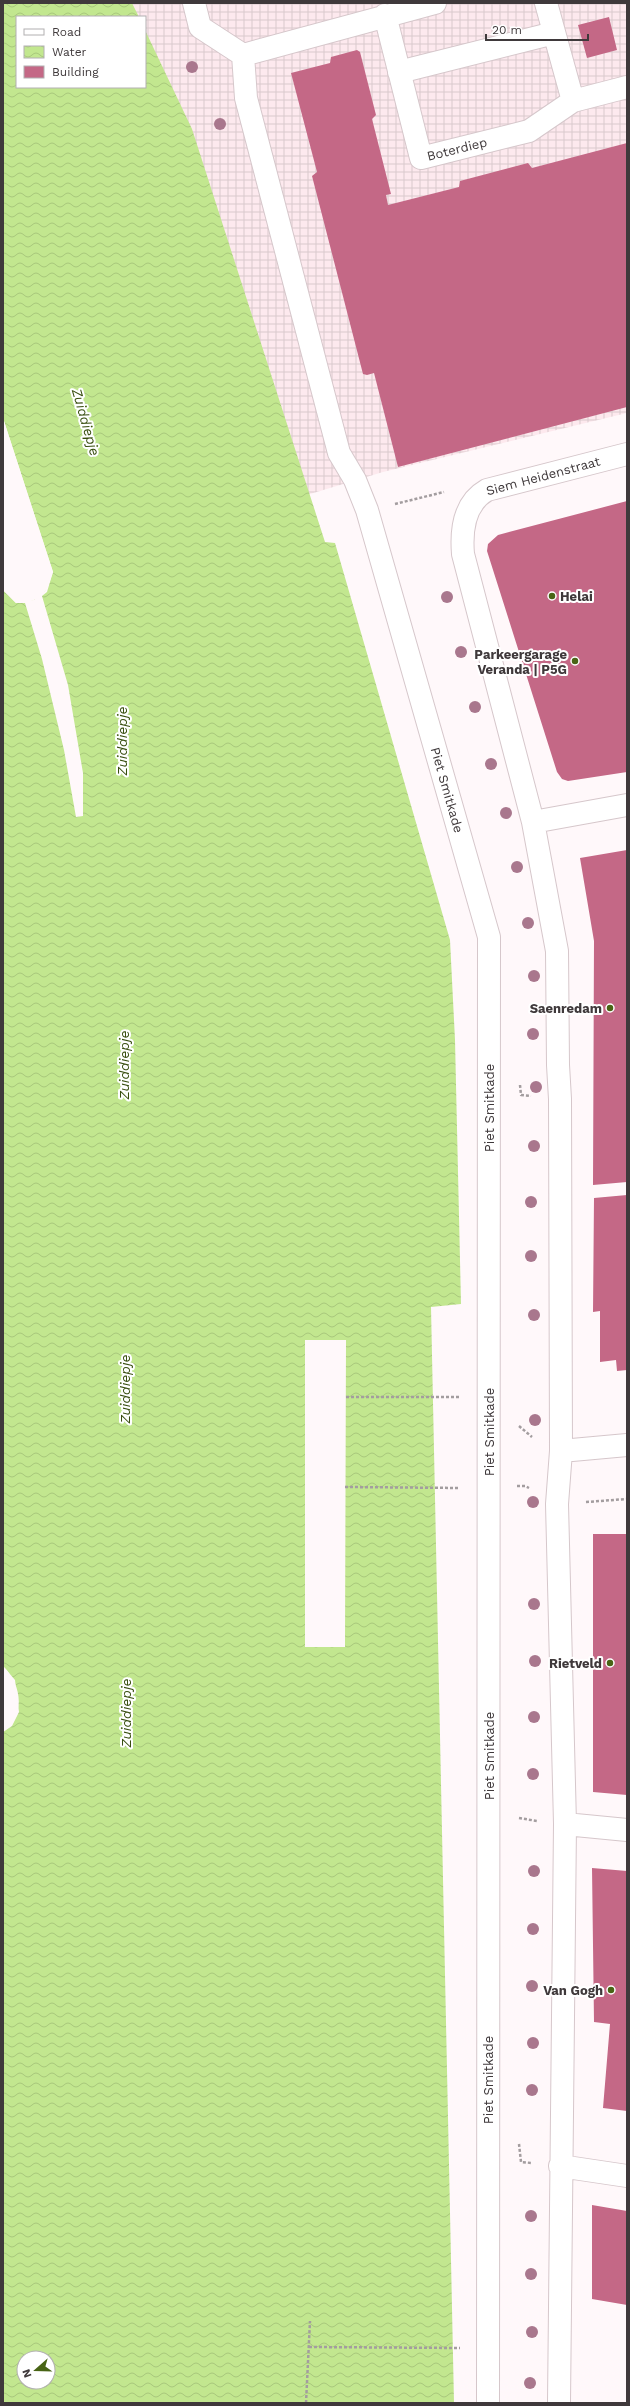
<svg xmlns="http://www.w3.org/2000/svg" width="630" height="2406" viewBox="0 0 630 2406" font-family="'Work Sans',sans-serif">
<defs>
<pattern id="industrial-grid" width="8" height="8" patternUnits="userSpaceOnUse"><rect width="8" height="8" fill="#fde9ee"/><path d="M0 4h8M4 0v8" fill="none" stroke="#dac9cd"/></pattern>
<pattern id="water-waves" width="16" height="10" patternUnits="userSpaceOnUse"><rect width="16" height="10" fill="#c2e78f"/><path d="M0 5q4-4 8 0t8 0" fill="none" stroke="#a8c77c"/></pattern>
</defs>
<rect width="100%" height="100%" fill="#fff8fa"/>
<path fill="url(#industrial-grid)" d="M40,3H627V413L383,472L214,523L145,87V17H44Z"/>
<path fill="url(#water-waves)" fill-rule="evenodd" d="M3,3H132L139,17H17V87H145V30L192,129L325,542L335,543L450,940L455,1040L461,1304L431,1307L454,2403H3V1732C26,1715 22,1685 3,1666V590L16,603C42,601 45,596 53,572L3,418ZM24,2358H48V2382H24Z"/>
<path fill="#fff8fa" d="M3,418L53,572L47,592L42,596L68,685L83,773V816L76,817L64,750L42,659L25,603H16L3,590V588L17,601L34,600L45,591L50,572L3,425Z
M305,1340H346L345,1647H305Z
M3,1666L15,1680L19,1712L12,1726L3,1732L17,1712L13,1681Z"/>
<path fill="#c46886" d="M609,17L617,50L587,58L578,25Z
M357,50L360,52L376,115L372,119L391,194L386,195L388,205L459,187L460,181L528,163L532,168L627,143V407L398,467L374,373L367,375L363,374L312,176L317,172L291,73L330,63L331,57Z
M627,501V772L568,781L562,779L557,772L487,551L488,544L498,535Z
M627,850V1182L593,1185L594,941L580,858Z
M627,1195V1370L617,1371L616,1360L600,1362V1311L593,1312L594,1198Z
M593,1534H627V1795L593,1792Z
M592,1868L627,1871V2111L603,2108L610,2024L594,2022Z
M592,2205L627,2211V2305L592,2299Z"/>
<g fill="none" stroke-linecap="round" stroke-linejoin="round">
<g stroke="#d6c7cb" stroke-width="24">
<path id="minor" d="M194,3L200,27L243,55L435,3
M546,3L573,101
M385,15L421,158L529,131L573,101L627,87
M243,55L246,98L339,453L355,480L367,510L489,937L488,2403
M399,72L554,33
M533,822L627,805
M561,1451L627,1445
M565,1824L627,1830
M560,2166L627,2176
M559,2403L565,1824L557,1504L561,1451L560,1099L558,1065L557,951L533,822L463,554C461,530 464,503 487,490L627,454"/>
</g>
<path stroke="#a39d9f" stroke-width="2.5" stroke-dasharray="3 2" stroke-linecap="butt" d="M395,504L444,492
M520,1085L521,1095L531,1096
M346,1397H460
M519,1426L532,1437
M517,1486H525L529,1488
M345,1487L460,1488
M586,1502L627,1499
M519,1818L537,1821
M519,2144L521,2162L532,2163
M309,2347L460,2348
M306,2403L310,2321"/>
<use href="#minor" stroke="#fff" stroke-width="22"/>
</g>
<g fill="#a9778d">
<circle cx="192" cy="67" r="6"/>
<circle cx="220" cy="124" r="6"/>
<circle cx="447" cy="597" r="6"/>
<circle cx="461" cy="652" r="6"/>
<circle cx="475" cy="707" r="6"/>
<circle cx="491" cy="764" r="6"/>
<circle cx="506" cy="813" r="6"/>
<circle cx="517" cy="867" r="6"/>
<circle cx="528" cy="923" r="6"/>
<circle cx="534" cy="976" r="6"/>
<circle cx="533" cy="1034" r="6"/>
<circle cx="536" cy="1087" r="6"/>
<circle cx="534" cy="1146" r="6"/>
<circle cx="531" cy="1202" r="6"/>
<circle cx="531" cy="1256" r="6"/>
<circle cx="534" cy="1315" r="6"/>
<circle cx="535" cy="1420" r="6"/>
<circle cx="533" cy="1502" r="6"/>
<circle cx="534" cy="1604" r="6"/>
<circle cx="535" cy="1661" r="6"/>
<circle cx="534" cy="1717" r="6"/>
<circle cx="533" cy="1774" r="6"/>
<circle cx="534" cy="1871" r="6"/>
<circle cx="533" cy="1929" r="6"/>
<circle cx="532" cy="1986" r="6"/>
<circle cx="533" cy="2043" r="6"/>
<circle cx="532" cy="2090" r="6"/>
<circle cx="531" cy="2216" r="6"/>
<circle cx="531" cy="2274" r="6"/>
<circle cx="532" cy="2332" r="6"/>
<circle cx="530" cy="2383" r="6"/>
</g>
<g fill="#486415" stroke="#fff" stroke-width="1.5">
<circle cx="552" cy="596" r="4"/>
<circle cx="575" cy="661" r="4"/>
<circle cx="610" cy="1008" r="4"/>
<circle cx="610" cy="1663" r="4"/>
<circle cx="611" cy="1990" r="4"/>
</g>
<g text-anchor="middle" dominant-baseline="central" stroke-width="4" stroke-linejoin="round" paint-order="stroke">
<g font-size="13" fill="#3f393b" stroke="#fff">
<text transform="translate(457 149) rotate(-14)">Boterdiep</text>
<text transform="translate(543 476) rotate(-15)">Siem Heidenstraat</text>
<text transform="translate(447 790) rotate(74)">Piet Smitkade</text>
<text transform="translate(489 1108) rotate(-90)">Piet Smitkade</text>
<text transform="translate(489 1432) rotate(-90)">Piet Smitkade</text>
<text transform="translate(489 1756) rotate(-90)">Piet Smitkade</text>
<text transform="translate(488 2080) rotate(-90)">Piet Smitkade</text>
</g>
<g font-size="13" font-weight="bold" fill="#3f393b" stroke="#fff" text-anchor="end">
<text x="560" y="596" text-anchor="start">Helai</text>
<text x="567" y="654">Parkeergarage<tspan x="567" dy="15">Veranda | P5G</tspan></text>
<text x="602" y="1008">Saenredam</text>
<text x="602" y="1663">Rietveld</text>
<text x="603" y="1990">Van Gogh</text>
</g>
<g font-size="14" font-style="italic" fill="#384e0f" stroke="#fff">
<text transform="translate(86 422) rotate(74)">Zuiddiepje</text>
<text transform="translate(122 741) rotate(-90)">Zuiddiepje</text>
<text transform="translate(124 1065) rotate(-90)">Zuiddiepje</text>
<text transform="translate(125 1389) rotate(-90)">Zuiddiepje</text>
<text transform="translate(126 1713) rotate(-90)">Zuiddiepje</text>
</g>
</g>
<rect width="630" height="2406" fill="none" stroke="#3f393b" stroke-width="8"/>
<rect x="16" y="16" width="130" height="72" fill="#ffffff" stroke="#b2b0b1"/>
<rect x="24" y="29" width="20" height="6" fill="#ffffff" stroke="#b2b0b1"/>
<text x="52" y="36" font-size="12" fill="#3f393b">Road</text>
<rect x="24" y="46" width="20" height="12" fill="url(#water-waves)" stroke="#b2b0b1"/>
<text x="52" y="56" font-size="12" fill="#3f393b">Water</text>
<rect x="24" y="66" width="20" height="12" fill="#c46886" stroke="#b2b0b1"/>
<text x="52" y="76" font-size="12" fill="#3f393b">Building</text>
<g transform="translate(36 2370) rotate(250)"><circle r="19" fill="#ffffff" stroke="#b2b0b1"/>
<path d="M0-3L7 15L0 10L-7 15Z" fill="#486415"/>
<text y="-6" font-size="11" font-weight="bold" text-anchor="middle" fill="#3f393b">N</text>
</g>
<path d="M486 34v6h102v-6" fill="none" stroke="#3f393b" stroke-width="2"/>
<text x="492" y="34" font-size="12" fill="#3f393b" stroke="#ffffff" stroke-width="3" paint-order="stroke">20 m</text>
</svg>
